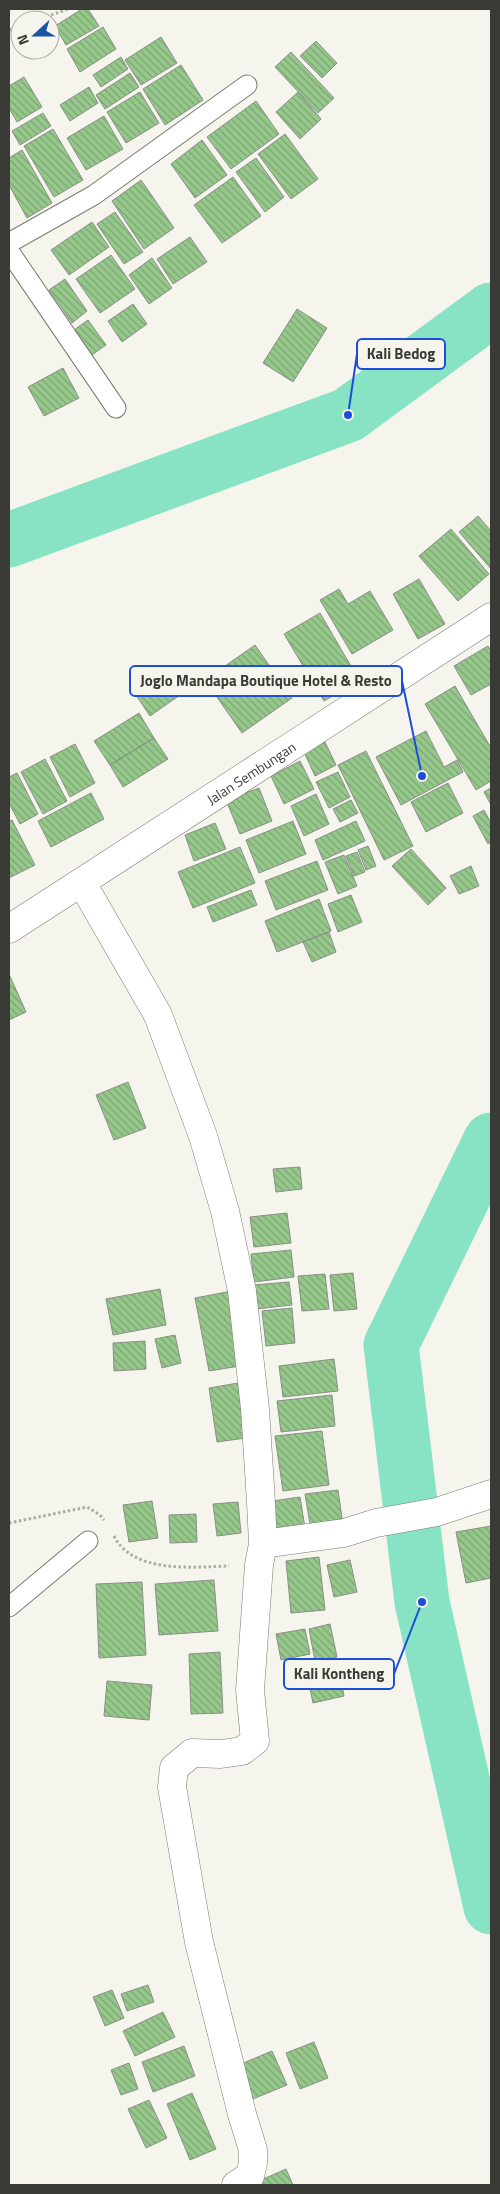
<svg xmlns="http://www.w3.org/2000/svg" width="500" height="2194" viewBox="0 0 500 2194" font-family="'Titillium Web',sans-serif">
<defs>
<pattern id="building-back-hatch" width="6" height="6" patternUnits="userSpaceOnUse" patternTransform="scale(1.25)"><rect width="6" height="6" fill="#96c88b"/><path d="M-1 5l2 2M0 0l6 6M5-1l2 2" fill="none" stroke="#7ba472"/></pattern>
</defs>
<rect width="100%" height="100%" fill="#f5f5ed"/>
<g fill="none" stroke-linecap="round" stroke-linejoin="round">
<path stroke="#87e3c3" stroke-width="55" d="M9,540L348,415L491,310
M491,1140L391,1345L422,1602L491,1907"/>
</g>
<path fill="url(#building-back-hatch)" stroke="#8a8f89" d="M82,9H88L99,26L66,45L55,26Z
M103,27L116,49L80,72L67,49Z
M161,37L177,63L141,85L125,60Z
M316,41L337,63L322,78L300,56Z
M291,52L334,98L318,113L275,67Z
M121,57L128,69L101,87L93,75Z
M181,65L203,100L165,125L143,89Z
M130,73L139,87L105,109L96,95Z
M24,77L42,107L17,122L9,108V86Z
M89,87L98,103L70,121L60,105Z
M140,92L159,123L126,143L107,112Z
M298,92L321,119L300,139L276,112Z
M256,101L279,134L231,169L207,137Z
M43,113L51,126L20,145L12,131Z
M104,116L123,149L86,170L67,138Z
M53,129L83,180L54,197L24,146Z
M285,134L318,179L291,199L258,154Z
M202,140L227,175L195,198L171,164Z
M22,150L52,203L27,218L9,185V158Z
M256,158L284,197L265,212L236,172Z
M233,177L261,216L222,243L194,205Z
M141,180L174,228L144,249L112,201Z
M115,212L143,252L124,264L97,224Z
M92,222L109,247L69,275L51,250Z
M190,237L207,262L173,284L157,259Z
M111,255L135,289L100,313L76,279Z
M152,258L172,288L149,304L129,275Z
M65,279L87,311L72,323L49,290Z
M133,304L147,324L122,342L108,321Z
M297,309L327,328L293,382L263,363Z
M88,320L106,345L89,357L71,332Z
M63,368L79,398L44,416L28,387Z
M478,516L491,531V569L459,532Z
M451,529L489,574L458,601L419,556Z
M419,579L445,624L418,639L393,594Z
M339,589L348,604L370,591L393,630L352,654L320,600Z
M320,613L359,680L324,701L284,634Z
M255,645L292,698L242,733L205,680Z
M488,646L491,651V684L471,695L454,666Z
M164,672L180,695L150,716L134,692Z
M455,686L491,748V781L476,790L425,704Z
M139,713L154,738L110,765L94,741Z
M426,731L444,767L457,760L463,772L401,805L376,757Z
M154,738L168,759L123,787L110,765Z
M325,742L336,765L315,776L304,752Z
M75,744L95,783L70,797L50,757Z
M366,751L413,846L384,860L338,765Z
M45,759L67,801L43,814L21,772Z
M300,761L314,789L284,804L271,776Z
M338,772L350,797L329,808L316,782Z
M17,773L38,814L20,824L9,803V777Z
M448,783L463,813L426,832L411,802Z
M259,788L272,821L240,834L226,800Z
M491,788V805L484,792Z
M91,793L104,819L51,847L38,821Z
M316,794L329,824L304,836L291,806Z
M351,800L358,813L340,822L333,809Z
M484,810L491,823V842L488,844L473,816Z
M12,820L35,865L9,878V821Z
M293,821L306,854L259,873L246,840Z
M356,821L365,841L323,860L315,840Z
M215,823L226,849L194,861L185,835Z
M368,846L376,866L366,870L358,850Z
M240,847L255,883L193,908L178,872Z
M411,849L446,888L428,905L392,866Z
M357,852L365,872L354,876L346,856Z
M344,855L357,886L338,894L325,862Z
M317,861L328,890L276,910L265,881Z
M471,866L479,886L459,894L450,876Z
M251,890L257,905L213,922L207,907Z
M351,895L362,922L338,932L328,904Z
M319,899L331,931L277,952L265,921Z
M329,932L336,952L312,962L303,942Z
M9,974L26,1012L9,1020Z
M128,1082L146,1128L114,1140L96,1095Z
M300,1167L302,1189L276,1192L273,1169Z
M287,1213L291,1243L254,1247L250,1217Z
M291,1250L294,1277L254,1282L251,1254Z
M353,1273L357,1309L334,1311L330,1275Z
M325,1274L329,1309L302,1311L298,1276Z
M289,1282L292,1305L256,1309L253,1285Z
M160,1289L166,1325L113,1335L106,1299Z
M232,1291L246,1365L209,1371L195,1298Z
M292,1308L295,1343L266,1346L262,1311Z
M175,1335L181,1363L162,1368L155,1339Z
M145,1341L146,1369L114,1371L113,1343Z
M334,1359L338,1391L283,1397L279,1366Z
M244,1382L253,1437L217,1442L209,1388Z
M332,1395L335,1426L281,1432L277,1401Z
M322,1431L329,1485L283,1491L275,1436Z
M338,1490L343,1525L311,1530L305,1494Z
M300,1497L305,1528L271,1533L266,1502Z
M152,1501L158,1538L129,1542L123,1505Z
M238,1502L241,1533L217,1536L213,1504Z
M196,1514L197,1542L170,1543L169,1515Z
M491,1526V1578L466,1583L456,1532Z
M319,1557L325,1610L291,1613L286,1561Z
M350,1560L357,1592L334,1597L327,1565Z
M214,1580L218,1631L159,1635L155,1584Z
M142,1582L146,1655L99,1658L96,1584Z
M330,1624L337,1657L315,1661L309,1629Z
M305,1629L310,1654L281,1660L276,1634Z
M220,1652L223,1713L191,1714L189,1654Z
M338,1664L344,1696L313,1703L306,1670Z
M107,1681L152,1685L149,1720L104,1716Z
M148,1985L154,2002L127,2011L121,1994Z
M112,1990L124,2018L105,2026L93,1997Z
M163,2012L175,2037L135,2056L123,2031Z
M314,2042L328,2078L300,2089L286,2053Z
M184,2046L195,2076L153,2092L142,2062Z
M272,2051L287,2085L248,2101L234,2067Z
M129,2063L138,2089L121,2095L111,2070Z
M192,2093L216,2149L190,2160L167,2104Z
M149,2100L167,2138L146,2148L128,2109Z
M286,2169L293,2185H252V2184Z"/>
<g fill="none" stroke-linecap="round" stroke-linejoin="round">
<g stroke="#7a7b73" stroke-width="21">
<path id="service" d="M9,243L94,195L247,85
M9,251L116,408
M9,1607L88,1541"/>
</g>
<g stroke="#7a7b73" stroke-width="29">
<path id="minor" d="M82,883L158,1015L203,1136L225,1211L242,1291L255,1409L261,1502L263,1544L259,1565L250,1690L255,1741L242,1751L221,1754L192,1753L174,1768L172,1787L199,1942L242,2114L253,2150V2163L250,2176L236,2185
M263,1544L344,1533L376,1523L437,1512L491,1494"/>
</g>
<g stroke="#7a7b73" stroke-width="29">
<g id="tertiary">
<path id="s1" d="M9,929L491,617"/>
</g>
</g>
<path stroke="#abaca5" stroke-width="3" stroke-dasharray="2.5 2.5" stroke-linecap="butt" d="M37,20L68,9
M9,30L20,26
M9,1523L87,1507L100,1515L104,1520
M114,1536C133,1574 193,1567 229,1566"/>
<use href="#service" stroke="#fff" stroke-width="19"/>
<use href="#minor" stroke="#fff" stroke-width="28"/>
<use href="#tertiary" stroke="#fff" stroke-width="28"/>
</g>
<g text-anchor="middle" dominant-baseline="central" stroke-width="4" stroke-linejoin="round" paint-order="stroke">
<g font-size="14" fill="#3a3b37" stroke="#f5f5ed">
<text stroke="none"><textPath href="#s1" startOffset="288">Jalan Sembungan</textPath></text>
</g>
</g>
<path fill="none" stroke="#1d4ed8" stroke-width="2" d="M348 415L357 354M422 776L402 681M422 1602L394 1674"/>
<g fill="#1d4ed8" stroke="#f5f5ed" stroke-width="2">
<circle cx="348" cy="415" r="5"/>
<circle cx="422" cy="776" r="5"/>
<circle cx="422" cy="1602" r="5"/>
</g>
<g fill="#f5f5ed" stroke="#1d4ed8" stroke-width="2">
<rect x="357" y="339" width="88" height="30" rx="5"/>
<rect x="130" y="666" width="272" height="30" rx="5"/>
<rect x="284" y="1659" width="110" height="30" rx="5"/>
</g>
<g font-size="15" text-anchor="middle" font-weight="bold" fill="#3a3b37">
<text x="401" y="359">Kali Bedog</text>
<text x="266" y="686">Joglo Mandapa Boutique Hotel &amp; Resto</text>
<text x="339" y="1679">Kali Kontheng</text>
</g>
<rect width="500" height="2194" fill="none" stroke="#3a3b37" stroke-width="20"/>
<g transform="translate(35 35) rotate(249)"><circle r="24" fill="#f5f5ed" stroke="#aaaba4"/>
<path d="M0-4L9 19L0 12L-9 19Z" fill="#1954a5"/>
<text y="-8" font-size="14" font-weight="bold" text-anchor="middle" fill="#3a3b37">N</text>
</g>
</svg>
